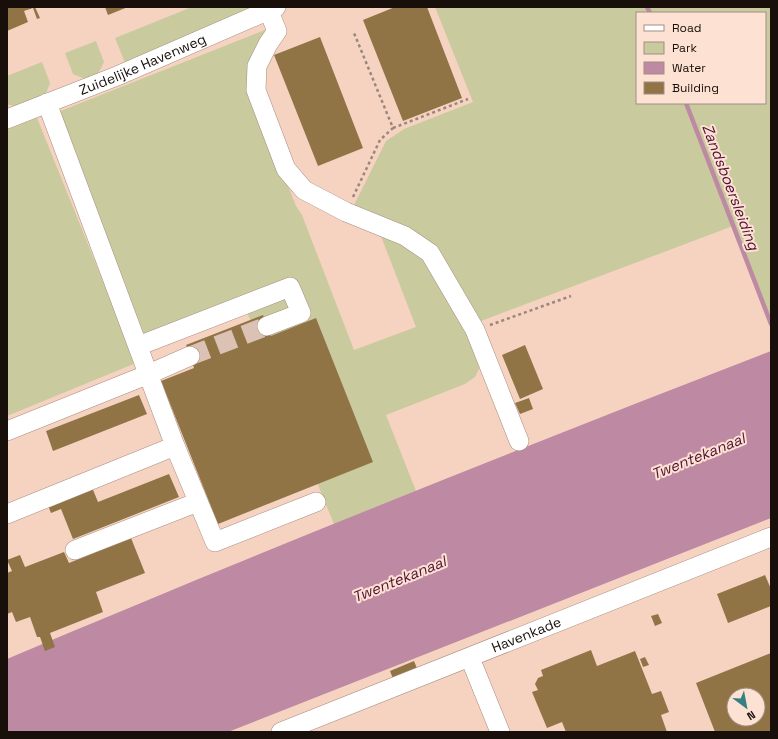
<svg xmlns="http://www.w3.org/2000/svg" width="778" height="739" viewBox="0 0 778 739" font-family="'Space Grotesk',sans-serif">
<rect width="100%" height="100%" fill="#fde2d3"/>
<path fill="#f6d3c1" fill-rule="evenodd" d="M7,7H771V732H7ZM637,13H765V103H637ZM734,695H758V719H734Z"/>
<path fill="#c9ca9e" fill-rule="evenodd" d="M192,7H249L243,18L126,65L115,38Z
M435,7H771V324L733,226L481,321L446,262L351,211L386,141L404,129L473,102ZM637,13H765V103H637Z
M265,30L248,72L247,83L296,206L302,215L354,350L416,327L379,231L423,255L465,327L477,357L479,369L475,377L465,384L386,415L416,491L334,524L242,300L146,339L58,112Z
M96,41L104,62L98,74L85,79L73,74L65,53Z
M42,62L50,83L45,96L17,107L7,104V76Z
M37,118L136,363L7,416V130Z"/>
<path fill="#be89a2" d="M771,351V518L228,732H7V659C260,552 515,450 771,351Z"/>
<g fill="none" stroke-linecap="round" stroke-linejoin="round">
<path stroke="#be89a2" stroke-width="4.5" d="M647,7L650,13
M686,103L771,324"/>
</g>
<path fill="#907446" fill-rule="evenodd" d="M7,7H35L40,18L37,19L33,8L24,11L28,22L7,31Z
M105,7H128L108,15Z
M395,7H427L462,98L403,121L363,20Z
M320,37L363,148L318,166L274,55Z
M263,315L271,336L316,318L373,462L218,524L161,381L194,368L186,345Z
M525,345L543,389L520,399L502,355Z
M139,395L147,414L53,451L46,431Z
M529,398L533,409L520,414L515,403Z
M169,474L179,497L73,539L61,509L51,513L47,503L91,485L98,502Z
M131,538L145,573L96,592L103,612L50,633L55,647L45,651L40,637H37L30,617L16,622L12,612L7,614V573L12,571L7,560L20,555L25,567L64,552L69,563Z
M765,575L771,589V606L728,623L717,594Z
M658,614L662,623L655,626L651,616Z
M591,650L597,666L635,651L652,694L661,691L669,712L661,715L667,732H566L562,722L547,728L532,692L538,690L535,684L538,678L543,676L541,670Z
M771,653V732H715L696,683ZM734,695H758V719H734Z
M645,657L649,665L643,667L640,659Z
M414,661L418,671L394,681L390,671Z"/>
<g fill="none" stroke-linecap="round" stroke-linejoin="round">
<path stroke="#dbc2b5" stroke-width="19" stroke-dasharray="19 10" stroke-linecap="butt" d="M190,356L267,326"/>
<g stroke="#a88e81" stroke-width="20">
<g id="minor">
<path d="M267,7L277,31L268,44L257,66L256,90L286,169L304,190L346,212L405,236L430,253L475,330L519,441"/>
<path d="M47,103L175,446L215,542L316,502"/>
<path id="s1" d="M7,119L117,76L276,7"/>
<path d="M138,346L290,287L301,313L267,326"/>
<path d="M7,431L149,374L190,356"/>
<path d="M7,514L175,446"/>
<path d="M75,550L198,502"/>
<path d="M470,658L500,732"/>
<path id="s2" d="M281,732L771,537"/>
</g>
</g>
<path stroke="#9a877c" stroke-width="2.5" stroke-dasharray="3 3" stroke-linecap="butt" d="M393,128L468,99
M353,197L380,140L393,128L354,33
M490,325L571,296"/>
<use href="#minor" stroke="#fff" stroke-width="19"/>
</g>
<g text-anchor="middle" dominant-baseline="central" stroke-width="4" stroke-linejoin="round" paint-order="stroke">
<g font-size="14" fill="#180f0a" stroke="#fde2d3">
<text stroke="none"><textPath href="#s1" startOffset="146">Zuidelijke Havenweg</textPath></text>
<text stroke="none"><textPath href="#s2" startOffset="264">Havenkade</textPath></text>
</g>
<g font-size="15" font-style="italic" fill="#501136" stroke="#fde2d3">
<text transform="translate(731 187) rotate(69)">Zandsboersleiding</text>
<text transform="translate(698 456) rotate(-22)">Twentekanaal</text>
<text transform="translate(399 579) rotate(-22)">Twentekanaal</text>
</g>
</g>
<rect width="778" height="739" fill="none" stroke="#180f0a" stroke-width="16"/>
<rect x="636" y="12" width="130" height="92" fill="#fde2d3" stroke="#a18e83"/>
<rect x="644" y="25" width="20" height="6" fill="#ffffff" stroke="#a18e83"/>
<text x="672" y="32" font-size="12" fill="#180f0a">Road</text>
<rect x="644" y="42" width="20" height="12" fill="#c9ca9e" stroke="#a18e83"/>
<text x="672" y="52" font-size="12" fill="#180f0a">Park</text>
<rect x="644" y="62" width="20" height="12" fill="#be89a2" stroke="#a18e83"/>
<text x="672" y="72" font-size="12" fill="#180f0a">Water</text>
<rect x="644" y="82" width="20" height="12" fill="#907446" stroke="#a18e83"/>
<text x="672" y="92" font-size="12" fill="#180f0a">Building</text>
<g transform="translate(746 707) rotate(148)"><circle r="19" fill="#fde2d3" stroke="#a18e83"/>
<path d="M0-3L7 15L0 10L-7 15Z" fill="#367f82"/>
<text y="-6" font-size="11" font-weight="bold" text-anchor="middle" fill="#180f0a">N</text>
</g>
</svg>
